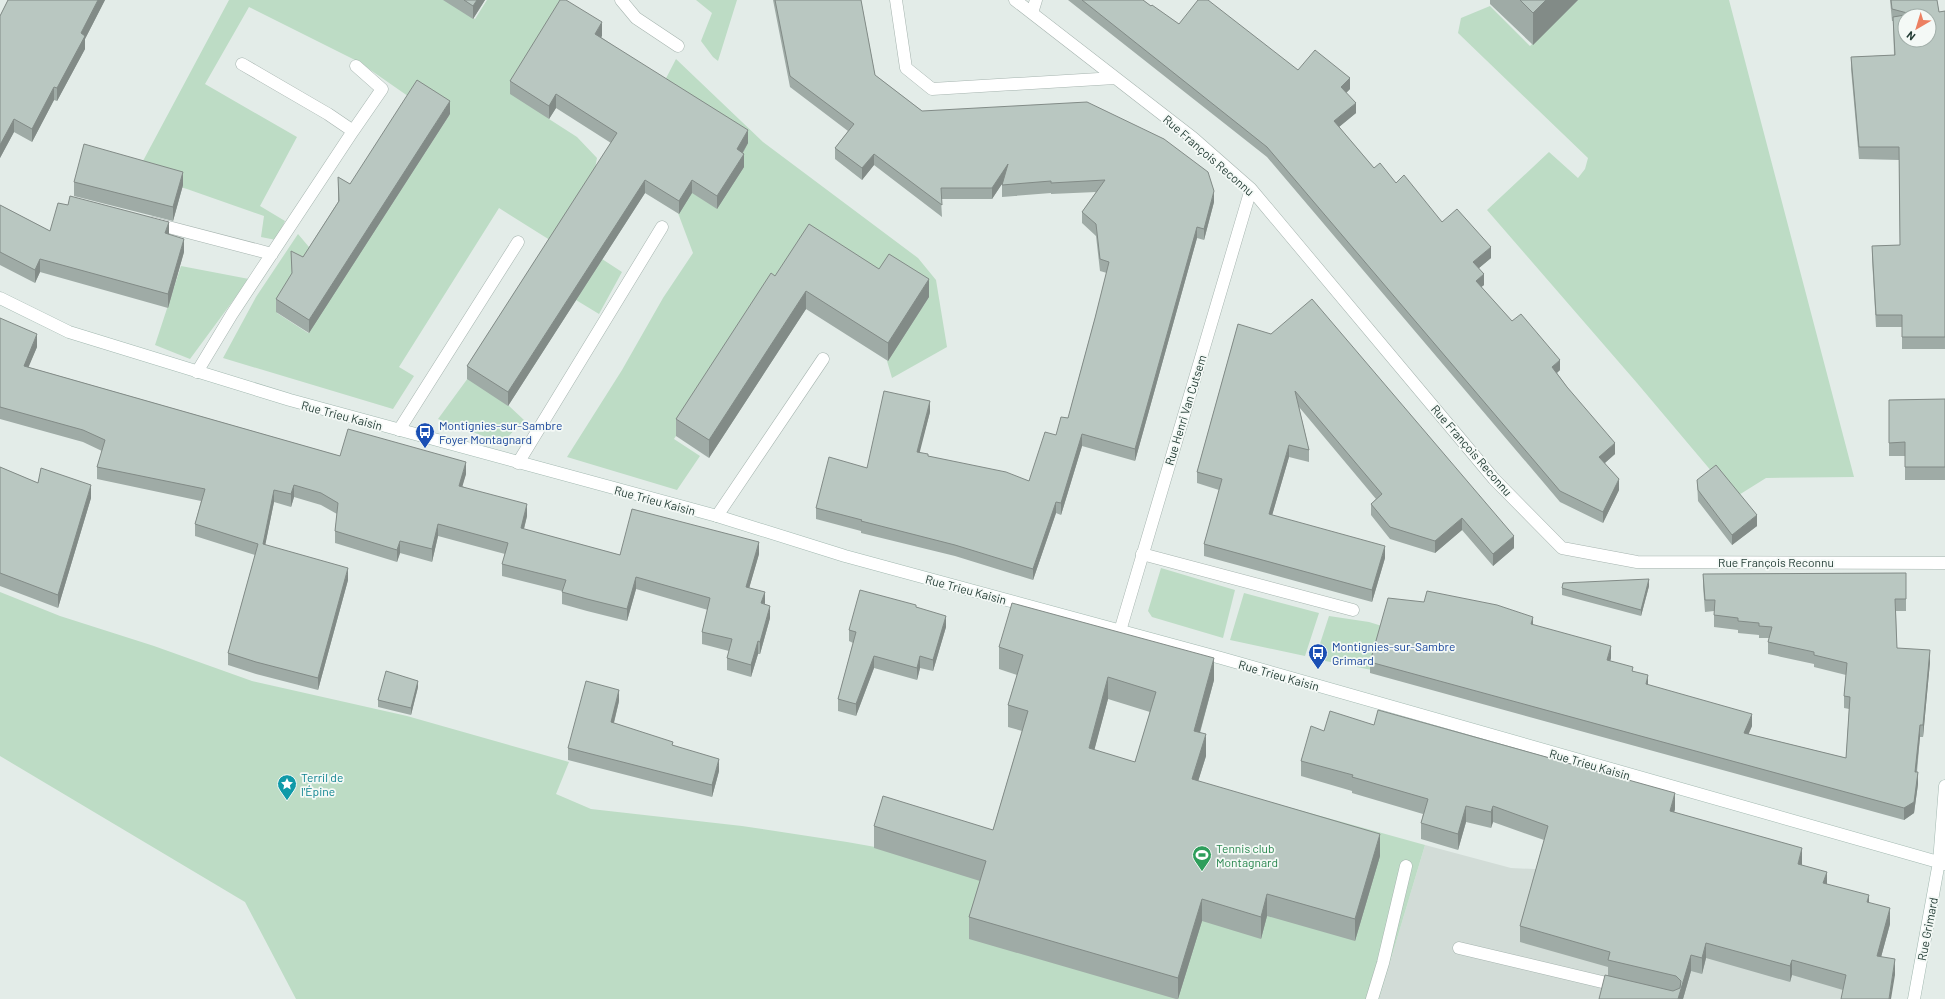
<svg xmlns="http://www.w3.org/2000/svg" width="1945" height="999" viewBox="0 0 1945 999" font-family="Barlow,sans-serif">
<rect width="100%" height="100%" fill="#e3ece8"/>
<path fill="#d2dcd7" d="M1425,845L1511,868L1555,870L1851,976L1853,999H1379Z"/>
<path fill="#bddcc5" d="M229,0H445L475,19L487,0H566L549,119L577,137L597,158L593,179L553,242L499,208L399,367L414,376L393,409L223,358L256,297L298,234L309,247L317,251L277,313L308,333L450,114L415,101L359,62L249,7L205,84L297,137L260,206L285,221L276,240L261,237L264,216L187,189L136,174Z
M696,0H737L718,61L713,57L701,41L712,13Z
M1578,0H1729L1854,477L1766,478L1734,498L1637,383L1487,210L1549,152L1578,178L1585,169L1588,158L1458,33L1461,18L1490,6L1530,46Z
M676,59L763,142L918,258L936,280L947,347L892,378L887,361L929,297L888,274L771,290L674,439L700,456L677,490L567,457L622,370L663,298L693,253L678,213L661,88Z
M602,259L622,272L599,314L576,300Z
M181,266L249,279L190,359L155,345Z
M468,378L508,405L524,420L502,443L438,419Z
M1161,568L1235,590L1223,638L1152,617L1148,611Z
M0,592L60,616L154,646L252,681L407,716L569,762L556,794L591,809L742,826L847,842L988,867L1028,735L1425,845L1379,999H296L245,902L0,756Z
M1244,593L1319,613L1305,656L1230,640Z
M1329,616L1369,622L1382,626L1372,670L1315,659Z"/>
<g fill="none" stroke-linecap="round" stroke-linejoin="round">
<g stroke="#a6b4af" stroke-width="13">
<path id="lane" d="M621,0L636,18L678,46
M242,64L328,114L353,131L382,89L356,66
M153,223L272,254
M197,372L232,314L353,131
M399,430L518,242
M518,463L662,227
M717,516L823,359
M1142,554L1353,610
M1459,948L1619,986
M1372,999L1383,963L1406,866"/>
</g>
<g stroke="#a6b4af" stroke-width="13">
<path id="street" d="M896,0L906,68L932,89L1115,78
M1015,0L1193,138L1251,189L1494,479L1562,548L1637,562L1945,563
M1032,13L1036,0
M1120,631L1251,189"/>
</g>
<g stroke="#a2b8b0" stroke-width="13">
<path id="secondary" d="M0,298L69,332L290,400L717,516L845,556L1221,658L1945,864
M1914,999L1939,862L1945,786"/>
</g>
<use href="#lane" stroke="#fff" stroke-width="12"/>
<use href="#street" stroke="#fff" stroke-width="12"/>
<use href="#secondary" stroke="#fff" stroke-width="12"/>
</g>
<path fill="#9faba6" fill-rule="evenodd" d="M8,0H105L85,39V49L57,101L54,100L32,142L14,132L0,158V16Z
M443,0H485L473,19Z
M773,0H861L875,75L922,111L1214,202L1204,240L1197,238L1135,461L1082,446L1061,515L1056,513L1033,580L955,556L861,533V531L816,519V508L867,468L930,412L919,452L928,456L1029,481L1068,418L1095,318L1107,273L1100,271L1096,236L1082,223V212L1096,192L1051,194V193L1002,197V185L1003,182L992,199H941L942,217L874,165L862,180L835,159V148L848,131L790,87Z
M1068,0H1143L1151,6L1179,24L1298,70L1350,89L1346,93L1356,113L1339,127L1374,168L1396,183L1442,222L1491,258L1479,268L1484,285L1481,287L1512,321L1560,370L1557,373L1615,454L1605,463L1619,490L1603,523L1560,502L1267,157Z
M1490,0H1578L1533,45L1490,4Z
M1890,0H1937L1939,12L1945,11V349H1902V327H1876L1872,259V246L1900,245L1899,160L1859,159L1851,69V57L1894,55L1893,21H1892Z
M602,36L601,37L748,143L743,153L744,167L717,209L692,193L679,214L645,193L508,406L467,379V366L611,143L556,108L549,119L510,94V81Z
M450,114L309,333L276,312V299L292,275L291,251L303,257L338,202V177L350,184Z
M74,182L183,185L173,221L74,196Z
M0,205L50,231L169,234L184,252L168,308L40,272L35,283L0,265Z
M879,269L929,297L888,361L806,309L709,458L676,436V419L775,276Z
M0,318L37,347L28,367L340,456L466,474L462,486L527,516L524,529L620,555L759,554L749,588L765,604L770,618L760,654H758L751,677L727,670V658L729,651L702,644V632L708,610L636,589L627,621L587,611L562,604V591L502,576V564L505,554L438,536L432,562L400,553L397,562L335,543V531L337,514L321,505L294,497L291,507L274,502L265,545L348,580L318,690L256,674L228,665V653L255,555L195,536V524L201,501L97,479V467L102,451L83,442L0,419Z
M1238,324L1514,548L1493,566L1462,530L1435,553L1390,539L1371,515V504L1376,499L1299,407L1309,450V462L1289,457L1272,515L1385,558L1372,602L1204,556V544L1219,490L1197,483V472Z
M1945,399V480H1905V456H1889V400Z
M0,467L38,483L91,498L58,608L0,586Z
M1697,480L1757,526L1732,545L1698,501Z
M1906,573V611H1896L1897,648L1930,662L1923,737H1920L1917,772L1918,784L1914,813L1904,820L1370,673V662L1533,625L1611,658L1610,661L1633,671L1648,685L1752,726L1748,734L1846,758L1849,709L1844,708V696L1846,675L1814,667V664L1768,654V642L1769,638H1759V635L1738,633V630L1714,627V611L1705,612L1703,586V574Z
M1649,586L1641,616L1562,595V588Z
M916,607L946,627L933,671L920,668L917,680L874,668L856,716L838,711V699L853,643L849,641V630Z
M999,647L1214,680L1200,733L1206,756L1198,781L1380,856L1355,941L1267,916L1261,939L1202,921L1178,999H1176L969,939V917L980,881L874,848V826L993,830L1022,731L1008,727V705L1017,675L999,669ZM1108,699L1150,712L1135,762L1094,750Z
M418,687L411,715L378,707V700Z
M619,701L614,723L673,746L719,771L712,797L568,760V748Z
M1374,725L1675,809L1674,812L1802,864V865L1827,884L1869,903L1890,924L1881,957L1895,975L1843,990L1792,975L1790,982L1706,958L1702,974L1691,971L1683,999H1599L1608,975V967L1520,942V926L1544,840L1493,822L1491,828L1466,822L1458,850L1421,839V823L1423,814L1352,793V791L1301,776V761L1324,731Z"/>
<path fill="#828b87" d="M98,0H105L85,39V49L57,101V88L81,33Z
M477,0H485L473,19V6Z
M1546,0H1578L1533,45V13Z
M602,22V36L595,47V34Z
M1350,78V89L1341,98V87Z
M54,87V100L32,142V129Z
M556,94V108L549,119V106Z
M450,101V114L309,333V320Z
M1356,103V113L1334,131V121Z
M14,119V132L0,158V145Z
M748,130V143L737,162V149Z
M744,154V167L717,209V196Z
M874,154V165L862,180V168Z
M1008,164V175L992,199V188Z
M183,172V185L173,221V207Z
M645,180V193L508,406V392Z
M692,180V193L679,214V201Z
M1214,191V202L1204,240V229Z
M169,222V235L165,233Z
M1197,227V238L1135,461V449Z
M184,239V252L168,308V294Z
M1491,247V258L1473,273V262Z
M40,259V272L35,283V270Z
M1484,274V285L1476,291V281Z
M929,279V297L888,361V343Z
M806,291V309L709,458V440Z
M37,334V347L24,378V366Z
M1560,360V370L1552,377V367Z
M930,401V412L917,463V452Z
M1082,434V446L1061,515V503Z
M1615,443V454L1599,468V457Z
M1289,445V457L1269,526V514Z
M466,462V474L459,498V486Z
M1619,479V490L1603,523V512Z
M91,485V498L58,608V595Z
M294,485V497L291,507V494Z
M274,490V502L263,556V544Z
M1056,502V513L1033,580V569Z
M527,504V516L521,540V528Z
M1757,515V526L1732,545V535Z
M1462,518V530L1435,553V541Z
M438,524V536L432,562V549Z
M1514,536V548L1493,566V554Z
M400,541V553L397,562V550Z
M759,542V554L746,599V587Z
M1385,546V558L1372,602V590Z
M348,568V580L318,690V678Z
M636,577V589L627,621V609Z
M1649,579V586L1641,616V610Z
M765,592V604L761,603Z
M770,606V618L760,654V642Z
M946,616V627L933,671V660Z
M1533,617V629L1531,624Z
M758,641V654L751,677V665Z
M1611,646V658L1607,672V660Z
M1930,650V662L1923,737V725Z
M874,656V668L856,716V704Z
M920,656V668L917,680V668Z
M1214,658V680L1194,753V731Z
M1648,675V687L1646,684Z
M1108,677V699L1089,770V748Z
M418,681V687L411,715V708Z
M619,690V701L611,734V722Z
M1752,714V726L1744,745V733Z
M1920,725V737L1915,784V772Z
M1206,734V756L1192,801V779Z
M719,759V771L712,797V785Z
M1918,772V784L1914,813L1904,820V808Z
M1675,793V809L1670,827V811Z
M1466,806V822L1458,850V834Z
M1493,806V822L1491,828V812Z
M1380,834V856L1355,941V919Z
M1802,848V864L1798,880V864Z
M1827,872V888L1823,883Z
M1267,894V916L1261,939V917Z
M1869,895V911L1867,902Z
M1202,899V921L1178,999V978Z
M1890,908V924L1877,972V956Z
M1706,943V958L1702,974V958Z
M1691,955V971L1683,999H1678Z
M1895,959V975L1891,999H1889Z
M1792,960V975L1790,982V966Z"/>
<path fill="#b9c7c1" stroke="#828b87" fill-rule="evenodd" d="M8,0H98L81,33L85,36L57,88L54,87L32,129L14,119L0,145V16Z
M464,0H477L473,6Z
M560,0H566L602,22L595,34L748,130L737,149L744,154L717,196L692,180L679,201L645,180L508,392L467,366L617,133L556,94L549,106L510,81Z
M775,0H861L875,75L922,111L1087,102L1164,139L1208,172L1214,191L1204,229L1197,227L1135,449L1082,434L1061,503L1056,502L1033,569L955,545L861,521L862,520L816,508L829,457L867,468L884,391L930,401L917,452L928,454V456L1006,472L1029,481L1045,432L1056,435L1061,417L1068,418L1095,318L1109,262L1100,259L1096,224L1082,212L1105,180L1051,183V181L1002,185L1008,164L992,188H941L942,205L874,154L862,168L835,148L854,124L790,76Z
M1082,0H1143L1151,6L1152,5L1179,24L1198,0H1208L1298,70L1315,50L1350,78L1341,87L1356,103L1334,121L1374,168L1380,163L1396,183L1404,175L1442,222L1457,209L1491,247L1473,262L1484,274L1476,281L1512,321L1521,314L1560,360L1552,367L1567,387L1615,443L1599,457L1619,479L1603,512L1560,491L1267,147Z
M1520,0H1546L1533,13Z
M1891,0H1937L1939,12L1945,11V337H1902V315H1876L1872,246L1900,245L1899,147H1859L1851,57L1895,55L1893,17L1911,14L1892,9ZM1905,16H1929V40H1905Z
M417,80L450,101L309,320L276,299L292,273L291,251L303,257L339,201L338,177L350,184Z
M84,144L183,172L173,207L74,182Z
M70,196L169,222L165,233L184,239L168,294L40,259L35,270L0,252V205L50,231L58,203L68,205Z
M809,224L879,269L889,254L929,279L888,343L806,291L709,440L676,419L771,273L775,276Z
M1312,299L1514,536L1493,554L1462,518L1435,541L1390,527L1371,504L1382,494L1295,391L1309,450L1289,445L1269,514L1385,546L1372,590L1204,544L1222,479L1197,472L1238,324L1271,334Z
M0,318L37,334L24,366L340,456L348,429L466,462L459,486L527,504L521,528L620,555L632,509L759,542L746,587L765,592L761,603L770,606L760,642L758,641L751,665L727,658L732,639L702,632L710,598L636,577L627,609L587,599L562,592L566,580L502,564L508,543L438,524L432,549L400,541L397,550L335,531L338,503L321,493L294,485L291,494L274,490L263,544L348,568L318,678L256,662L228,653L258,544L195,524L205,489L97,467L105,440L83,430L0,407Z
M1945,399V467H1905V442L1889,443V400Z
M1716,465L1757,515L1732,535L1698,490L1697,480Z
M0,467L38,483L41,468L91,485L58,595L0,573Z
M1906,573V599H1895L1897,648L1930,650L1923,725H1920L1915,772H1918L1914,802L1904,808L1370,662L1388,598L1424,602L1427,591L1497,605L1533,617L1531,624L1611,646L1607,660L1633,667L1632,671L1648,675L1646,684L1752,714L1744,733L1846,758L1850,697L1844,696L1847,663L1814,655V652L1768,642L1772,627L1759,626V623L1738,621V618L1714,615L1715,600H1705L1703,574Z
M1649,579L1641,610L1562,588L1563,583Z
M860,590L916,605V607L946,616L933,660L920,656L917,668L874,656L856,704L838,699L856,632L849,630Z
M1012,603L1214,658L1194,731L1206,734L1192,779L1380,834L1355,919L1267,894L1261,917L1202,899L1178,978L969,917L986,861L874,826L883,796L993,830L1028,711L1008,705L1023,655L999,647ZM1108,677L1156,692L1135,762L1089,748Z
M386,671L418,681L411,708L378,700Z
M586,681L619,690L611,722L673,742L672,745L719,759L712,785L568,748Z
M1378,710L1675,793L1670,811L1802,848L1798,864L1827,872L1823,883L1869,895L1867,902L1890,908L1877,956L1895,959L1889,999H1841L1846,975L1792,960L1790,966L1706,943L1702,958L1691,955L1678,999H1599L1605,975L1673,991L1680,988L1681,981L1676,976L1608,960L1610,952L1520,926L1548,826L1493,806L1491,812L1466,806L1458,834L1421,823L1428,799L1352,777L1353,775L1301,761L1311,726L1324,731L1330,711L1374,725Z"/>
<defs>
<g id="bus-pin" transform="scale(1)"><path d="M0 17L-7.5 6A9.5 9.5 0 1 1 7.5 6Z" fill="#1a4fb4" stroke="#f4f9f6"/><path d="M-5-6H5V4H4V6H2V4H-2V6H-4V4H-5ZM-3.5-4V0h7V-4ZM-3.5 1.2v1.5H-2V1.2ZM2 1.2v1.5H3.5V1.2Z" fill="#fff"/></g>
<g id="sight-pin" transform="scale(1)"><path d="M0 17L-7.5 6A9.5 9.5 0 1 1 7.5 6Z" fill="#0f9aa8" stroke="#f4f9f6"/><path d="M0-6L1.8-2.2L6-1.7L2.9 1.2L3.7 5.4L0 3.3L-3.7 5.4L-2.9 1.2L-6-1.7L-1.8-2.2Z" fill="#fff"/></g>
<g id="stadium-pin" transform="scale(1)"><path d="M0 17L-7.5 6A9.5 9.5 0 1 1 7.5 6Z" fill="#2e9e5b" stroke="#f4f9f6"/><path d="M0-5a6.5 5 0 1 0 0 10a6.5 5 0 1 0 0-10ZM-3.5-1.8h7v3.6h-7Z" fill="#fff"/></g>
</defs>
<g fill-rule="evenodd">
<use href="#bus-pin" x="425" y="432"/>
<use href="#bus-pin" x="1318" y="653"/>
<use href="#sight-pin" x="287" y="784"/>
<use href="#stadium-pin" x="1202" y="855"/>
</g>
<g text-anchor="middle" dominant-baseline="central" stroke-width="3.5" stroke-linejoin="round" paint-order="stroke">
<g font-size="12" fill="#243d36" stroke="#f4f9f6">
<text transform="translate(1209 155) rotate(41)">Rue François Reconnu</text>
<text transform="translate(1185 410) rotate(-73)">Rue Henri Van Cutsem</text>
<text transform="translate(342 415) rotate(15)">Rue Trieu Kaisin</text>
<text transform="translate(1472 450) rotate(49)">Rue François Reconnu</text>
<text transform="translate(655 500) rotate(15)">Rue Trieu Kaisin</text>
<text x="1776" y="562">Rue François Reconnu</text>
<text transform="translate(966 589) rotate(15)">Rue Trieu Kaisin</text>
<text transform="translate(1279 675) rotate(16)">Rue Trieu Kaisin</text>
<text transform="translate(1590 764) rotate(16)">Rue Trieu Kaisin</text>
<text transform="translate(1927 929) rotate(-79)">Rue Grimard</text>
</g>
<g font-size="12" fill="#164399" stroke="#f4f9f6" text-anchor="start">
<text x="439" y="425">Montignies-sur-Sambre<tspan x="439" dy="14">Foyer Montagnard</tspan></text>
<text x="1332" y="646">Montignies-sur-Sambre<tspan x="1332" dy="14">Grimard</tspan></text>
</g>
<g font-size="12" fill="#0d838f" stroke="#f4f9f6" text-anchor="start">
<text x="301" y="777">Terril de<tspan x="301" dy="14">l'Épine</tspan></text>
</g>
<g font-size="12" fill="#27864d" stroke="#f4f9f6" text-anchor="start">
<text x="1216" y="848">Tennis club<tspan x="1216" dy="14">Montagnard</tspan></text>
</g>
</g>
<g transform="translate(1917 28) rotate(218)"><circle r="19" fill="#f4f9f6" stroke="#a1aea9"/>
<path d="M0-3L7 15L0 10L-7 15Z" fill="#ec8062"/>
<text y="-6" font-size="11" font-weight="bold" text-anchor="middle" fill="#243d36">N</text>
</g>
</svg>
